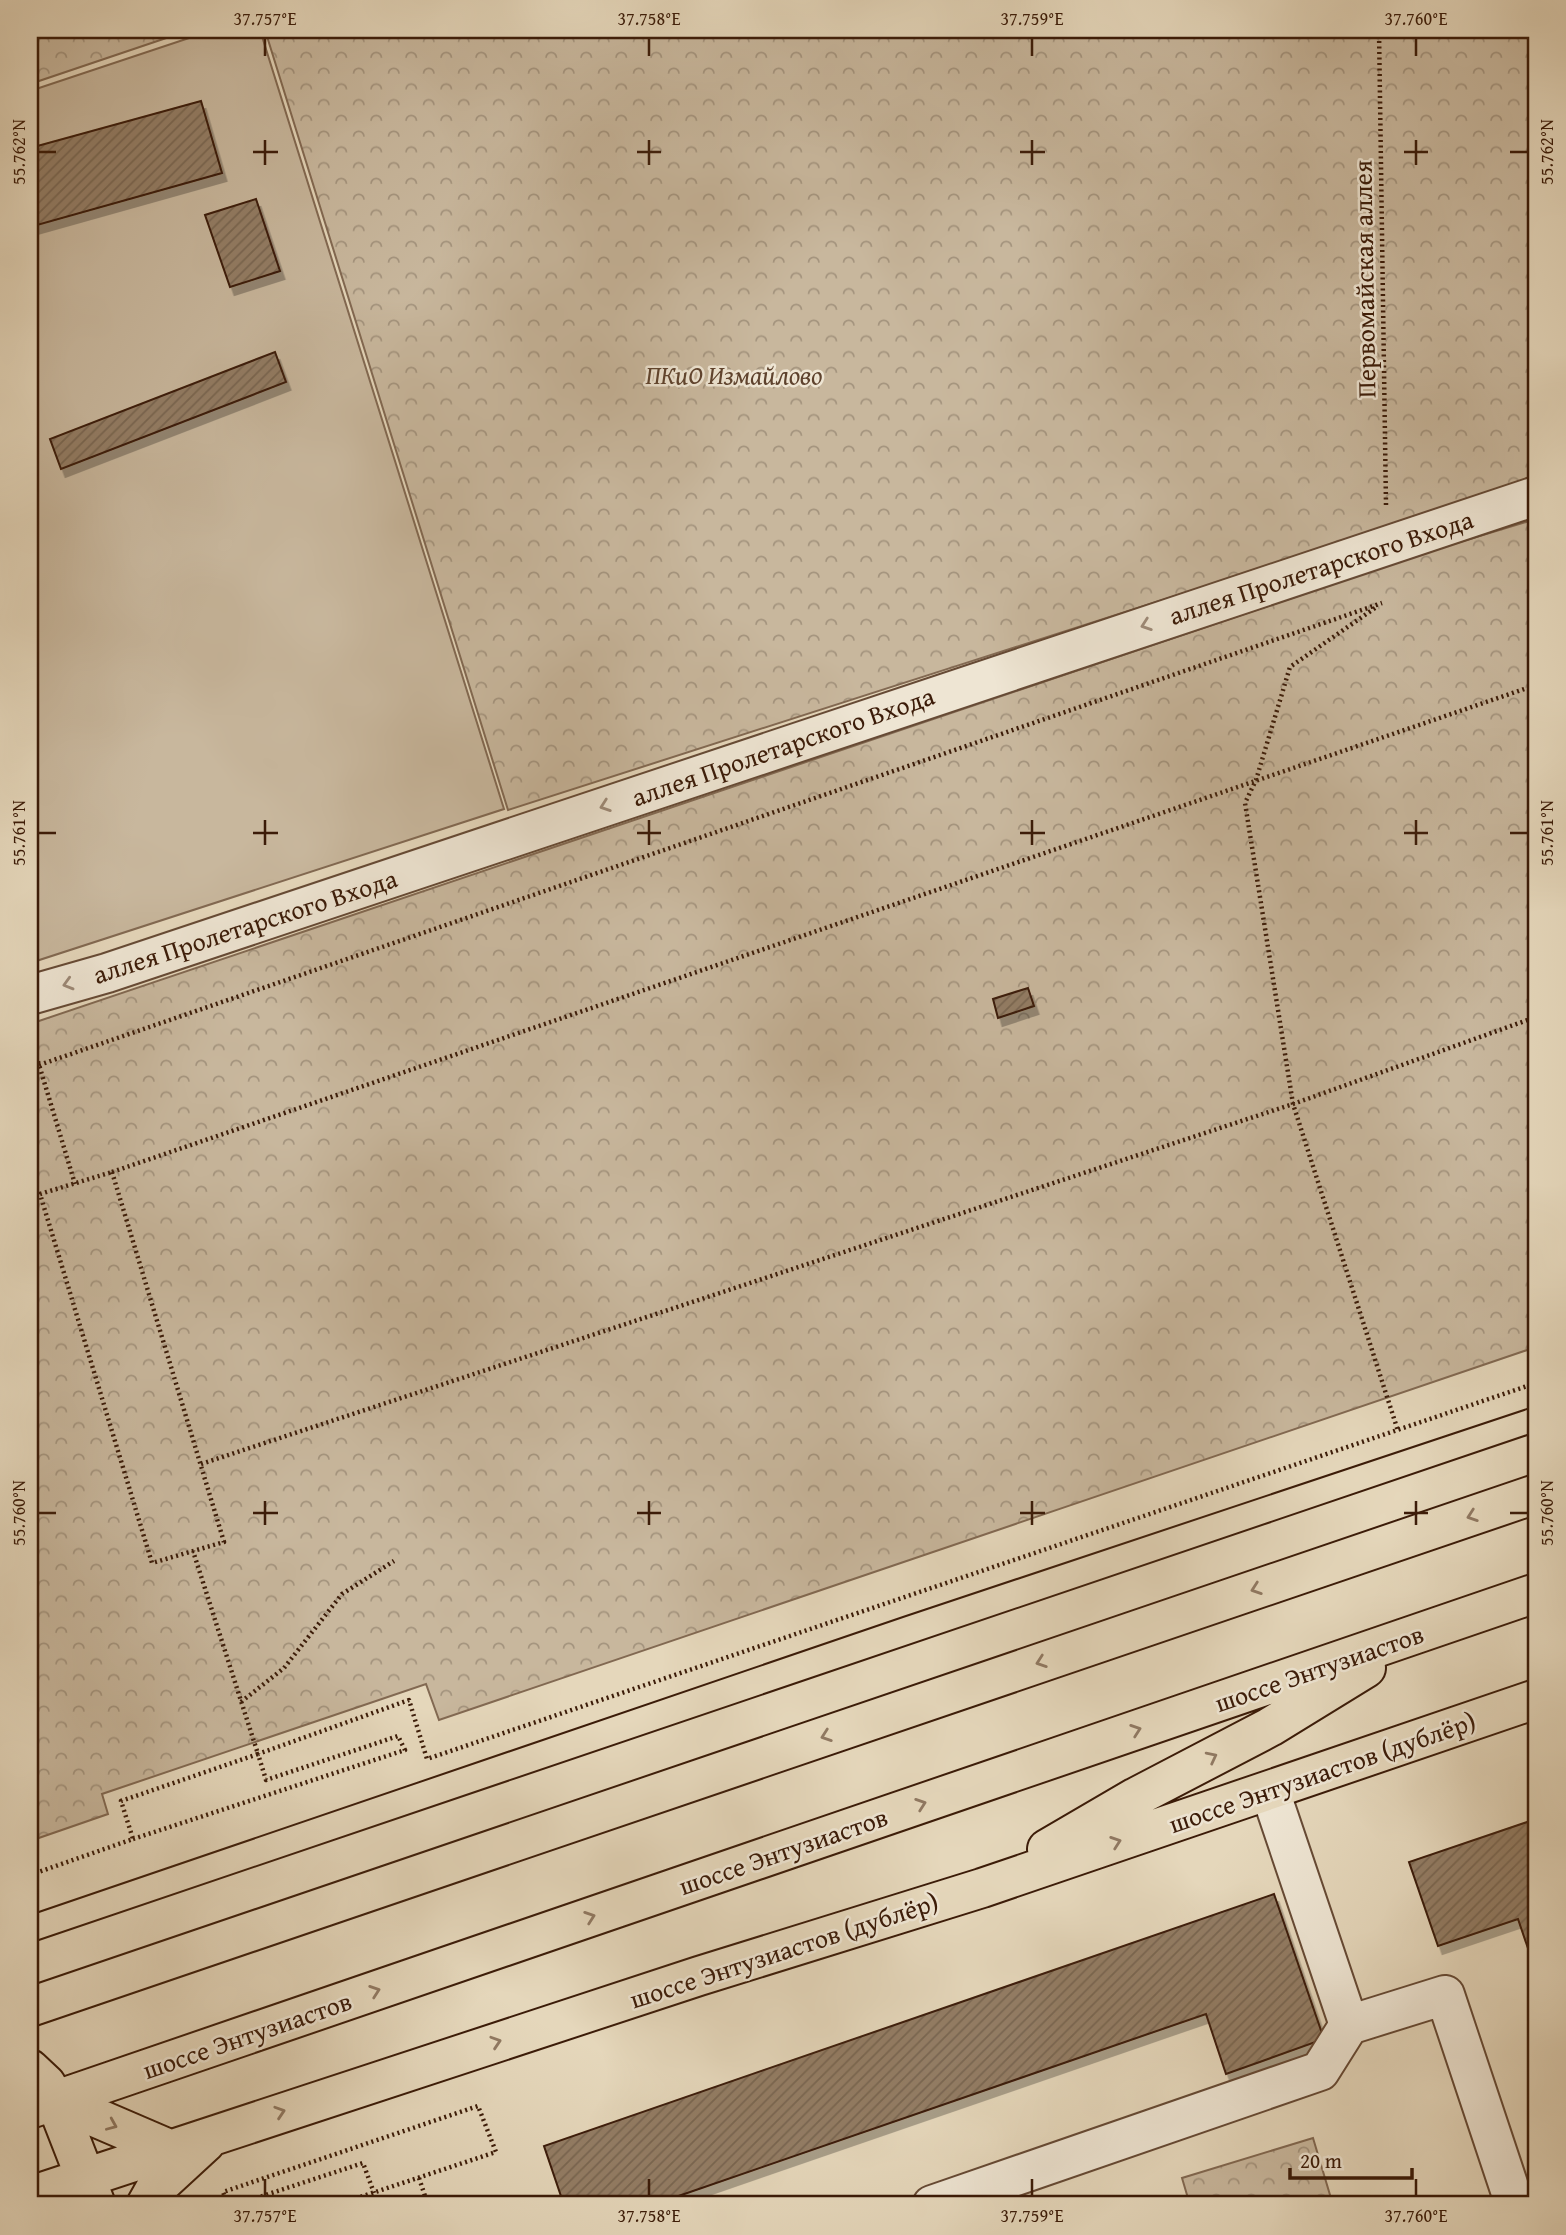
<svg xmlns="http://www.w3.org/2000/svg" width="1566" height="2235" viewBox="0 0 1566 2235" font-family="'Gentium Book Plus',serif">
<defs>
<pattern id="forest-crowns" width="20" height="18" patternUnits="userSpaceOnUse" patternTransform="scale(1.75)"><rect width="20" height="18" fill="#c8b79d"/><path d="M2 6a3 3 0 1 1 6 0M12 15a3 3 0 1 1 6 0" fill="none" stroke="#a4947e"/></pattern>
<pattern id="building-hatch" width="6" height="6" patternUnits="userSpaceOnUse" patternTransform="scale(1.75)"><rect width="6" height="6" fill="#937d65"/><path d="M-1 1l2-2M0 6l6-6M5 7l2-2" fill="none" stroke="#796651"/></pattern>
<filter id="shadow"><feDropShadow dx="4.5" dy="8" stdDeviation="0" flood-color="#0004"/></filter>
</defs>
<rect width="100%" height="100%" fill="#e5d7bb"/>
<filter id="stains"><feTurbulence type="fractalNoise" baseFrequency=".00286" numOctaves="4"/><feColorMatrix values="0 0 0 0 .2 0 0 0 0 .09 0 0 0 0 .02 0 0 0 .5 -.17"/></filter>
<radialGradient id="worn" r=".72"><stop offset=".6" stop-color="#630" stop-opacity="0"/><stop offset="1" stop-color="#630" stop-opacity=".3"/></radialGradient>
<path fill="#c8b79d" stroke="#826952" stroke-width="2" d="M213,30H260L504,809L30,963V91Z"/>
<path fill="url(#forest-crowns)" stroke="#826952" stroke-width="2" d="M30,30H190L30,84Z
M265,30H1536V480L508,810Z
M1536,519V1347L439,1720L426,1684L102,1794L108,1814L30,1841V1024L1440,548Z
M1313,2138L1333,2205H1190L1182,2178Z"/>
<path fill="url(#building-hatch)" stroke="#3b1b08" stroke-width="2" filter="url(#shadow)" d="M201,101L222,173L30,227V148Z
M256,199L280,271L230,287L205,215Z
M275,352L286,382L61,469L50,439Z
M1028,988L1034,1006L998,1018L993,999Z
M1536,1819V1972L1518,1919L1438,1946L1409,1862Z
M1274,1894L1324,2039L1226,2074L1206,2014L667,2200L668,2205H564L544,2146Z"/>
<g fill="none" stroke-linecap="round" stroke-linejoin="round">
<g stroke="#664a35" stroke-width="42">
<path id="minor" d="M30,995L107,973L1536,496
M1270,1791L1349,2025L1445,1995L1515,2205
M932,2205L1320,2071L1349,2025"/>
</g>
<g stroke="#3b1b08" stroke-width="42">
<path id="major" d="M1047,1849L1136,1797L1270,1727L1366,1668
M30,2007L1536,1494
M30,2069L46,2084L55,2100L96,2205
M55,2100L169,2149
M30,2109L1536,1593
M30,2196L699,1976L982,1888L1536,1699
M146,2205L155,2189L206,2142"/>
</g>
<path stroke="#3b1b08" stroke-width="4.5" stroke-dasharray="2 3.5" stroke-linecap="butt" d="M1379,30L1386,505
M1375,608L1290,667L1256,780L1245,803L1293,1104L1398,1431
M30,1035L75,1184
M39,1065L1382,603
M112,1172L1536,685
M112,1172L224,1542L152,1563L40,1194Z
M30,1197L40,1194
M201,1464L1293,1104L1536,1017
M241,1702L284,1668L342,1594L394,1561
M133,1839L405,1750L398,1736L266,1780L258,1754L409,1700L427,1759L1536,1383
M30,1875L133,1839L121,1801L258,1754L193,1551
M419,2178L428,2205
M228,2205L223,2192L478,2106L496,2152L336,2205
M235,2205L363,2163L374,2193"/>
<use href="#minor" stroke="#eee5d3" stroke-width="38"/>
<use href="#major" stroke="#e5d7bb" stroke-width="38"/>
<path stroke="#3b1b08" stroke-width="2" d="M30,1915L903,1617L1536,1406
M30,1943L1536,1432"/>
</g>
<defs><path id="oneway-chevron" d="M-2-3.5L2.5 0L-2 3.5" fill="none" stroke-width="1.6" stroke-linecap="round" stroke-linejoin="round" transform="scale(1.75)"/></defs>
<g stroke="#9d8a78">
<use href="#oneway-chevron" transform="translate(1146 625) rotate(161)"/>
<use href="#oneway-chevron" transform="translate(605 806) rotate(161)"/>
<use href="#oneway-chevron" transform="translate(68 984) rotate(164)"/>
</g>
<g stroke="#907962">
<use href="#oneway-chevron" transform="translate(1472 1516) rotate(161)"/>
<use href="#oneway-chevron" transform="translate(1256 1589) rotate(161)"/>
<use href="#oneway-chevron" transform="translate(1041 1662) rotate(161)"/>
<use href="#oneway-chevron" transform="translate(1136 1730) rotate(-19)"/>
<use href="#oneway-chevron" transform="translate(826 1736) rotate(161)"/>
<use href="#oneway-chevron" transform="translate(1212 1757) rotate(-27)"/>
<use href="#oneway-chevron" transform="translate(921 1804) rotate(-19)"/>
<use href="#oneway-chevron" transform="translate(1116 1842) rotate(-19)"/>
<use href="#oneway-chevron" transform="translate(590 1917) rotate(-19)"/>
<use href="#oneway-chevron" transform="translate(375 1991) rotate(-19)"/>
<use href="#oneway-chevron" transform="translate(496 2042) rotate(-18)"/>
<use href="#oneway-chevron" transform="translate(280 2112) rotate(-18)"/>
<use href="#oneway-chevron" transform="translate(112 2125) rotate(23)"/>
</g>
<path fill="none" stroke="#3b1b08" stroke-width="2.5" d="M265,38V56M649,38V56M1032,38V56M1416,38V56M265,140V165M649,140V165M1032,140V165M1416,140V165M38,152H56M253,152H278M637,152H661M1020,152H1045M1404,152H1428M1510,152H1528M265,820V845M649,820V845M1032,820V845M1416,820V845M38,833H56M253,833H278M637,833H661M1020,833H1045M1404,833H1428M1510,833H1528M265,1501V1525M649,1501V1525M1032,1501V1525M1416,1501V1525M38,1513H56M253,1513H278M637,1513H661M1020,1513H1045M1404,1513H1428M1510,1513H1528M265,2179V2196M649,2179V2196M1032,2179V2196M1416,2179V2196"/>
<g text-anchor="middle" dominant-baseline="central" stroke-width="5" stroke-linejoin="round" paint-order="stroke">
<g font-size="26" fill="#3b1b08" stroke="#eee5d3">
<text transform="translate(1364 279) rotate(-91)">Первомайская аллея</text>
<text transform="translate(1321 567) rotate(-18)">аллея Пролетарского Входа</text>
<text transform="translate(783 746) rotate(-19)">аллея Пролетарского Входа</text>
<text transform="translate(245 926) rotate(-18)">аллея Пролетарского Входа</text>
<text transform="translate(1319 1668) rotate(-19)">шоссе Энтузиастов</text>
<text transform="translate(1322 1772) rotate(-19)">шоссе Энтузиастов (дублёр)</text>
<text transform="translate(783 1851) rotate(-19)">шоссе Энтузиастов</text>
<text transform="translate(784 1950) rotate(-18)">шоссе Энтузиастов (дублёр)</text>
<text transform="translate(247 2035) rotate(-19)">шоссе Энтузиастов</text>
</g>
<g font-size="26" font-style="italic" fill="#5e422d" stroke="#eee5d3">
<text x="734" y="374">ПКиО Измайлово</text>
</g>
</g>
<rect width="1566" height="2235" fill="none" stroke="#e5d7bb" stroke-width="77"/>
<path d="M1290 2168v10h122v-10" fill="none" stroke="#3b1b08" stroke-width="3.5"/>
<text x="1300" y="2168" font-size="21" fill="#3b1b08" stroke="#eee5d3" stroke-width="5" paint-order="stroke">20 m</text>
<rect x="38" y="38" width="1490" height="2158" fill="none" stroke="#3b1b08" stroke-width="2.5"/>
<g font-size="18" text-anchor="middle" fill="#3b1b08">
<text x="265" y="25">37.757°E</text>
<text x="649" y="25">37.758°E</text>
<text x="1032" y="25">37.759°E</text>
<text x="1416" y="25">37.760°E</text>
<text transform="translate(19 152) rotate(-90)" y="6">55.762°N</text>
<text transform="translate(1547 152) rotate(-90)" y="6">55.762°N</text>
<text transform="translate(19 833) rotate(-90)" y="6">55.761°N</text>
<text transform="translate(1547 833) rotate(-90)" y="6">55.761°N</text>
<text transform="translate(19 1513) rotate(-90)" y="6">55.760°N</text>
<text transform="translate(1547 1513) rotate(-90)" y="6">55.760°N</text>
<text x="265" y="2222">37.757°E</text>
<text x="649" y="2222">37.758°E</text>
<text x="1032" y="2222">37.759°E</text>
<text x="1416" y="2222">37.760°E</text>
</g>
<rect width="100%" height="100%" filter="url(#stains)"/>
<rect width="100%" height="100%" fill="url(#worn)"/>
</svg>
